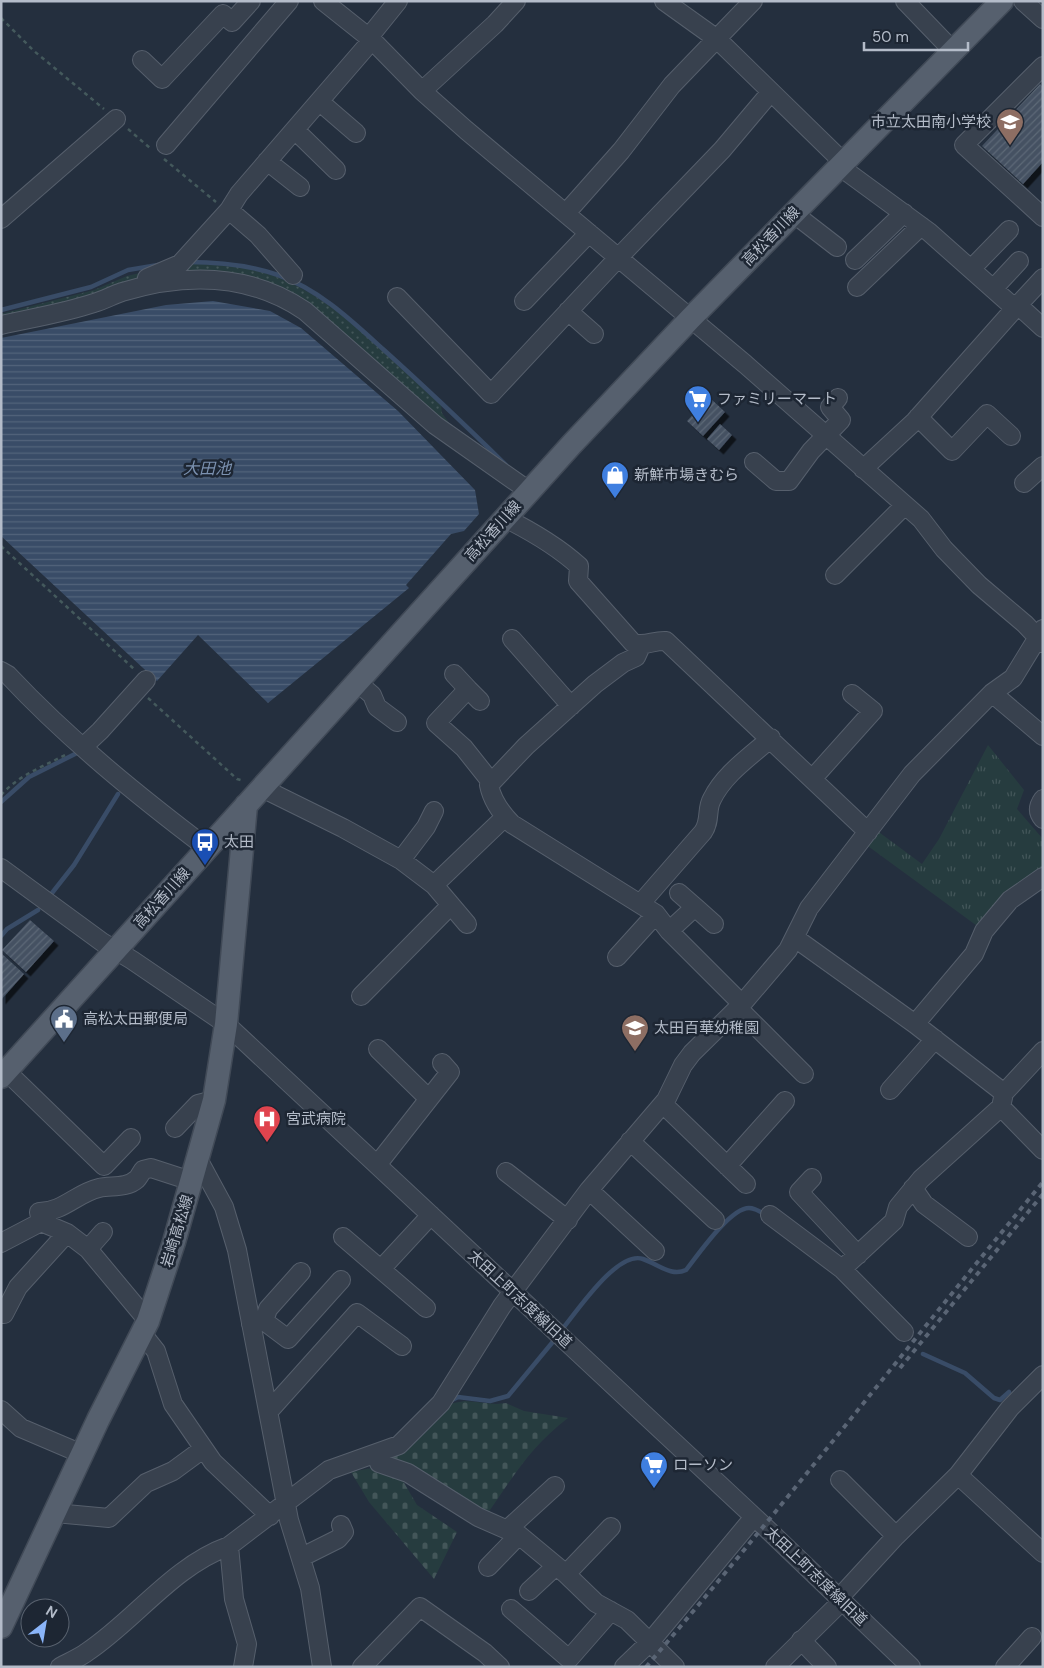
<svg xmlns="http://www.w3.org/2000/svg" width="1044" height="1668" viewBox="0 0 1044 1668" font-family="'DM Sans','Noto Sans JP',sans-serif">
<defs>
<pattern id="grass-dots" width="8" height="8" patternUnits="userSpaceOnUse" patternTransform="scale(1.25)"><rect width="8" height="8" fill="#263c3f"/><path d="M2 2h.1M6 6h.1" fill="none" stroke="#435659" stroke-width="1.8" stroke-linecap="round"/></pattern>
<pattern id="cemetery-stones" width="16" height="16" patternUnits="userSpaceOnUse" patternTransform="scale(1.25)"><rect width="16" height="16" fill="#263c3f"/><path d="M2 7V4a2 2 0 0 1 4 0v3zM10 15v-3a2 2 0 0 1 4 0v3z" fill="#435659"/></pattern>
<pattern id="park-tufts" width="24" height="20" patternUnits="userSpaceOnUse" patternTransform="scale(1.25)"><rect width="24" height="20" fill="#263c3f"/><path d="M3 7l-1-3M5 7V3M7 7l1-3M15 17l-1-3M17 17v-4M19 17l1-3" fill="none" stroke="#435659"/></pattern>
<pattern id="water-rules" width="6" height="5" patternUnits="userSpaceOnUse" patternTransform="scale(1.25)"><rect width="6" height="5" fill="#394c67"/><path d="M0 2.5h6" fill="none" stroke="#53647b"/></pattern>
<pattern id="building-hatch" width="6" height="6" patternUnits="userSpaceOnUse" patternTransform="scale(1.25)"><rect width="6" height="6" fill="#455162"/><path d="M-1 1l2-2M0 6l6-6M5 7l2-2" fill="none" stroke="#5d6877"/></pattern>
<filter id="shadow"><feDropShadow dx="4.5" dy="4.5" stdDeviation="0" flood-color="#0009"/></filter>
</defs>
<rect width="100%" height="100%" fill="#242f3e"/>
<path fill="url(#grass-dots)" d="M185,263C207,264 229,264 250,269C328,286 384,353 441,404L442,413L461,440L293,297L170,274Z
M165,267L130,281L107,295L1,321V314L94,290L127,276Z"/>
<path fill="url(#cemetery-stones)" d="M465,1401L496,1404L506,1403L524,1411L568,1418C531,1446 512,1478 486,1516L406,1470L403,1481L417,1505L457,1532L434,1579L369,1502L351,1472L377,1467L420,1432L448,1404Z"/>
<path fill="url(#park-tufts)" d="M988,745L1024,790L1017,809L1043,839V877L984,931L861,841L872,827L922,864L939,839Z"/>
<path fill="url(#water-rules)" d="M213,301L270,311L301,328L398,411L475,490L479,514L464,531L451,534L406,585L409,588L268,703L198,635L157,681L1,536V338L166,305Z"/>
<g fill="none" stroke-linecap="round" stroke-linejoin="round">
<path stroke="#394c67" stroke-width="4.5" d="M188,262C219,262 249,265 278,275C320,290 352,321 384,350C425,387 466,426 506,465
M1,310L91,287L128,270L158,265
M1,802L29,777L77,753
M52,893L74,865L118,794
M1,936L7,929L38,910
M560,1332C576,1313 617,1250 643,1259C658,1264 671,1277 686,1270C698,1255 730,1208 749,1208C756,1208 761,1212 767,1216
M923,1354L965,1373L994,1398L1000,1400L1009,1392
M450,1401L458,1397L490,1401L508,1396L556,1338"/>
</g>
<path fill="url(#building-hatch)" filter="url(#shadow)" d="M1040,84L1043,87V162L1023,184L982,146Z
M709,397L725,412L703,436L687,421Z
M720,424L732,435L719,450L707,439Z
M30,920L54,941L26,972L2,950Z
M1,953L24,974L1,1000Z"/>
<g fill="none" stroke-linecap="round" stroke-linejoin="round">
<g stroke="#565f6c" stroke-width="20">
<path id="minor" d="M323,1L372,40L422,91L466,130L745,364L921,519L944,549L979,585L1025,624L1043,643
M664,1L717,39L843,162
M905,1L953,51
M1023,1L1043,19
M369,37L398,1
M142,60L162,79L223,14L232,22L251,1
M1043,66L964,145L1043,217
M422,91L495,24L516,1
M320,102L356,133
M295,130L336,170
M166,145L289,1
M267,161L300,187
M839,166L929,232L1009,303L1018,305L915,421L863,469
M229,210L258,235L293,275
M566,213L621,151L672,85L753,1
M793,213L837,247
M1,219L116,119
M855,260L904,213
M971,269L1009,230
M147,278L180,264L229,210L239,194L372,40
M1043,278L1018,305L1043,328
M857,287L921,226
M993,289L1019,261
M397,297L491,394L618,258L722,150L770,93
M524,301L589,233
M568,311L594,334
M1,325C32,318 64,313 94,303C104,300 113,295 122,292C185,273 249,273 305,311L435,425L529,491
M918,417L952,451L987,414L1011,436
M754,462L776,481H789L811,451L841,420L830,407L838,398
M1024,483L1043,466
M505,518C531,531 557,546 579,566L578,581L633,643C645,647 654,640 666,641L868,832
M835,575L905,505
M512,639L571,706
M641,646L636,657L623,663L595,684L526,746L489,785C492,800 501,813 512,824L656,914L669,931L742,1004
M1,671L8,675C68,739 137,795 207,848
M454,674L468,689L436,723L464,748L491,782
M357,682L372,695L377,707L397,722
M468,689L480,701
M992,693L1043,736
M83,747L100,731L146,680
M813,778L873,711L852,694
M262,788L343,828L401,860L434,885L467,924
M1043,799C1038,806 1037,812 1043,819
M401,860L426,827L434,811
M1,868L102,942L132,960L226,1024L765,1527L911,1667
M434,885L505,817
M679,893L695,907
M641,903L703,832C711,821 706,809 712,799C724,774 751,756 771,738
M669,931L695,907L714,924
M795,938L915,1024L1004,1093L1001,1107
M617,957L656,914
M361,996L451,905
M738,1008L804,1074
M915,1024L974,954L984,931L1010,900L1043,877
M378,1049L429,1099
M6,1071L104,1166L131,1138
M890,1090L935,1039
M1004,1093L1043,1051
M663,1104L746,1184
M175,1128L198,1104L214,1100
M630,1141L715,1220
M198,1159L224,1207L237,1250L289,1520L310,1588L322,1667
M377,1165L450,1072L442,1063
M727,1166L785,1101
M506,1172L568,1220
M812,1178L799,1192L858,1255
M913,1188L924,1204L968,1237
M589,1190L655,1251
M770,1215L842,1269L904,1332
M343,1237L426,1308
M1,1243L41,1222
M88,1249L103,1232
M381,1269L431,1215
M842,1269L894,1221L898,1207L921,1179L1001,1107L1043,1150
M1,1314H4L18,1287L67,1233
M148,1321L88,1249L67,1233L41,1222L39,1212C63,1212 77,1193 99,1188C111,1185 126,1189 137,1179C139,1177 141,1173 143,1170L151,1168L191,1181
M264,1321L268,1309L301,1272
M251,1324L264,1321L288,1339L341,1280
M141,1332L156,1351L173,1404L213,1462L270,1516
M1,1410L21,1428L82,1454
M269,1411L357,1313L402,1346
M376,1454L379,1463L408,1473L478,1517L519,1535L566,1574L596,1603L627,1620L675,1667
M958,1475L1043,1553
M840,1480L896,1536
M55,1513L109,1518L146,1483L173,1471L203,1449
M508,1529L555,1486
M229,1546L234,1599L247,1644L243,1667
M302,1557L338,1539L344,1532L341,1525
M488,1567L519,1535
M566,1574L611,1527
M529,1591L556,1566
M839,1598L896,1536L958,1475L1010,1408L1043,1375
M511,1609L569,1659L611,1611
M801,1640L827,1667
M60,1667C69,1662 79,1658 87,1652C135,1620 173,1566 229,1546L329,1470L399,1445L441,1403L502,1306L589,1190L666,1100L683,1065L692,1053L742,1004L788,950L809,908L912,774L992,693L1013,678L1043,629
M362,1667L420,1607L485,1653L500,1667
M624,1667L650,1642L754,1517
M775,1667L842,1601
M1005,1667L1032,1637"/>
</g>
<g stroke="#414a57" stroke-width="25">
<path id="major" d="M1,1077L572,444L690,319L1002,1
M1,1627L98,1420L148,1321L174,1242L214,1100L226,1024L246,805"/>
</g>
<path stroke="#44595c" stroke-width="2.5" stroke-dasharray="4 4" stroke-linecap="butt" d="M1,18L34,51L104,109
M128,129L150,148
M164,159L216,202
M1,546L134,669
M148,698L237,779L244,781
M1,795C20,774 43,767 67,754"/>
<use href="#minor" stroke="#38414e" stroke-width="18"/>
<use href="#major" stroke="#56606e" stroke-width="22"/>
<path stroke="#5a6575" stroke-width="4" stroke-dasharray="5 5" stroke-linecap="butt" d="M900,1368L1043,1194
M646,1667C782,1508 910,1343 1043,1182"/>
</g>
<defs>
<g id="school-pin" transform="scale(1.4375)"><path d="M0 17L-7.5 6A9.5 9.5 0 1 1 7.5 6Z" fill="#8d6e63" stroke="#1d2633"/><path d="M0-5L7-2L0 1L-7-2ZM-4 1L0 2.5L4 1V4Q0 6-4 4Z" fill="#fff"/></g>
<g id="supermarket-pin" transform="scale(1.4375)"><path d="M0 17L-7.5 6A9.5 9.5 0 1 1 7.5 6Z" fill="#3f7fe0" stroke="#1d2633"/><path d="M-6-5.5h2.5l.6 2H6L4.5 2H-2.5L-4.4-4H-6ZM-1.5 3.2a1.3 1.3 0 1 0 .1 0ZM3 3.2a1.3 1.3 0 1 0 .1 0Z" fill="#fff"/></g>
<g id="shop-pin" transform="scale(1.4375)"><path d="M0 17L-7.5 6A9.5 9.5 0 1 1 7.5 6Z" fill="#3f7fe0" stroke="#1d2633"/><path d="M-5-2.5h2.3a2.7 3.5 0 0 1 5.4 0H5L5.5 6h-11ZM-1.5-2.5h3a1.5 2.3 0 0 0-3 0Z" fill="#fff"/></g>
<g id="bus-pin" transform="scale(1.4375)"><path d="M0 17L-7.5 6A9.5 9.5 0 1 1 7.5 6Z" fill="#1a4fb4" stroke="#1d2633"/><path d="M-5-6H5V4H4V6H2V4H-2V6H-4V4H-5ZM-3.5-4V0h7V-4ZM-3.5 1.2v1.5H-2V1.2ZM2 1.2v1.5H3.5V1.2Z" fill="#fff"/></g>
<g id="civic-pin" transform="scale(1.4375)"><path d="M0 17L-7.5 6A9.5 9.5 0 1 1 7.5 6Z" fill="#5c6f8a" stroke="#1d2633"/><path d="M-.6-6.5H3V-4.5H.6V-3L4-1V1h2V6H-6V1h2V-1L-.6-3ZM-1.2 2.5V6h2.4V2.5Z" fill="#fff"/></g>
<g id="hospital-pin" transform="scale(1.4375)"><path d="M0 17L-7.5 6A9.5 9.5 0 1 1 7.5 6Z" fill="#e0444e" stroke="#1d2633"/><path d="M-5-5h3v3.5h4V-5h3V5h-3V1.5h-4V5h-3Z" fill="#fff"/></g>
</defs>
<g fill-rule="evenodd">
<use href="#school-pin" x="1010" y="122"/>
<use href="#supermarket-pin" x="698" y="399"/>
<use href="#shop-pin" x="615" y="475"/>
<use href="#bus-pin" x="205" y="842"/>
<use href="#civic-pin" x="64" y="1019"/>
<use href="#school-pin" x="635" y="1028"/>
<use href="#hospital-pin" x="267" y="1119"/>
<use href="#supermarket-pin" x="654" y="1465"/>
</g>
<g text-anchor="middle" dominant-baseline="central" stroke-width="5" stroke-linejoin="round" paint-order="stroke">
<g font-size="15" fill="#b4bcc9" stroke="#1d2633" text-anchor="start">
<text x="991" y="122" text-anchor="end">市立太田南小学校</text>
<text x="717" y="399">ファミリーマート</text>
<text x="634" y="475">新鮮市場きむら</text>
<text x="224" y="842">太田</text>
<text x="83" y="1019">高松太田郵便局</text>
<text x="654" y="1028">太田百華幼稚園</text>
<text x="286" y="1119">宮武病院</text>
<text x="673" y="1465">ローソン</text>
</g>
<g font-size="15" fill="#b4bcc9" stroke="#1d2633">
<text transform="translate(771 236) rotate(-46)">高松香川線</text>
<text transform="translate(493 531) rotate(-48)">高松香川線</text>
<text transform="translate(162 898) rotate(-48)">高松香川線</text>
<text transform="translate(177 1231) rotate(-73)">岩崎高松線</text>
<text transform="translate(520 1299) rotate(43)">太田上町志度線旧道</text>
<text transform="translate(816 1576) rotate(44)">太田上町志度線旧道</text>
</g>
<g font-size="16" font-style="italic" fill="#7c92b1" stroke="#1d2633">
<text x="207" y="468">大田池</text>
</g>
</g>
<rect width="1044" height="1668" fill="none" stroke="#b4bcc9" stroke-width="5"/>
<g transform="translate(45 1623) rotate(31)"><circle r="24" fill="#1d2633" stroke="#59626f"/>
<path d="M0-4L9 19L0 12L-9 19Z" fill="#8ab4f8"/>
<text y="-8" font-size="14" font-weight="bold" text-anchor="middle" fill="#b4bcc9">N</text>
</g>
<path d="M864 42v8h104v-8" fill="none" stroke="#b4bcc9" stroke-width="2.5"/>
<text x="872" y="42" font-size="15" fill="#b4bcc9" stroke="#1d2633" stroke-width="4" paint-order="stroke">50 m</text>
</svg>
